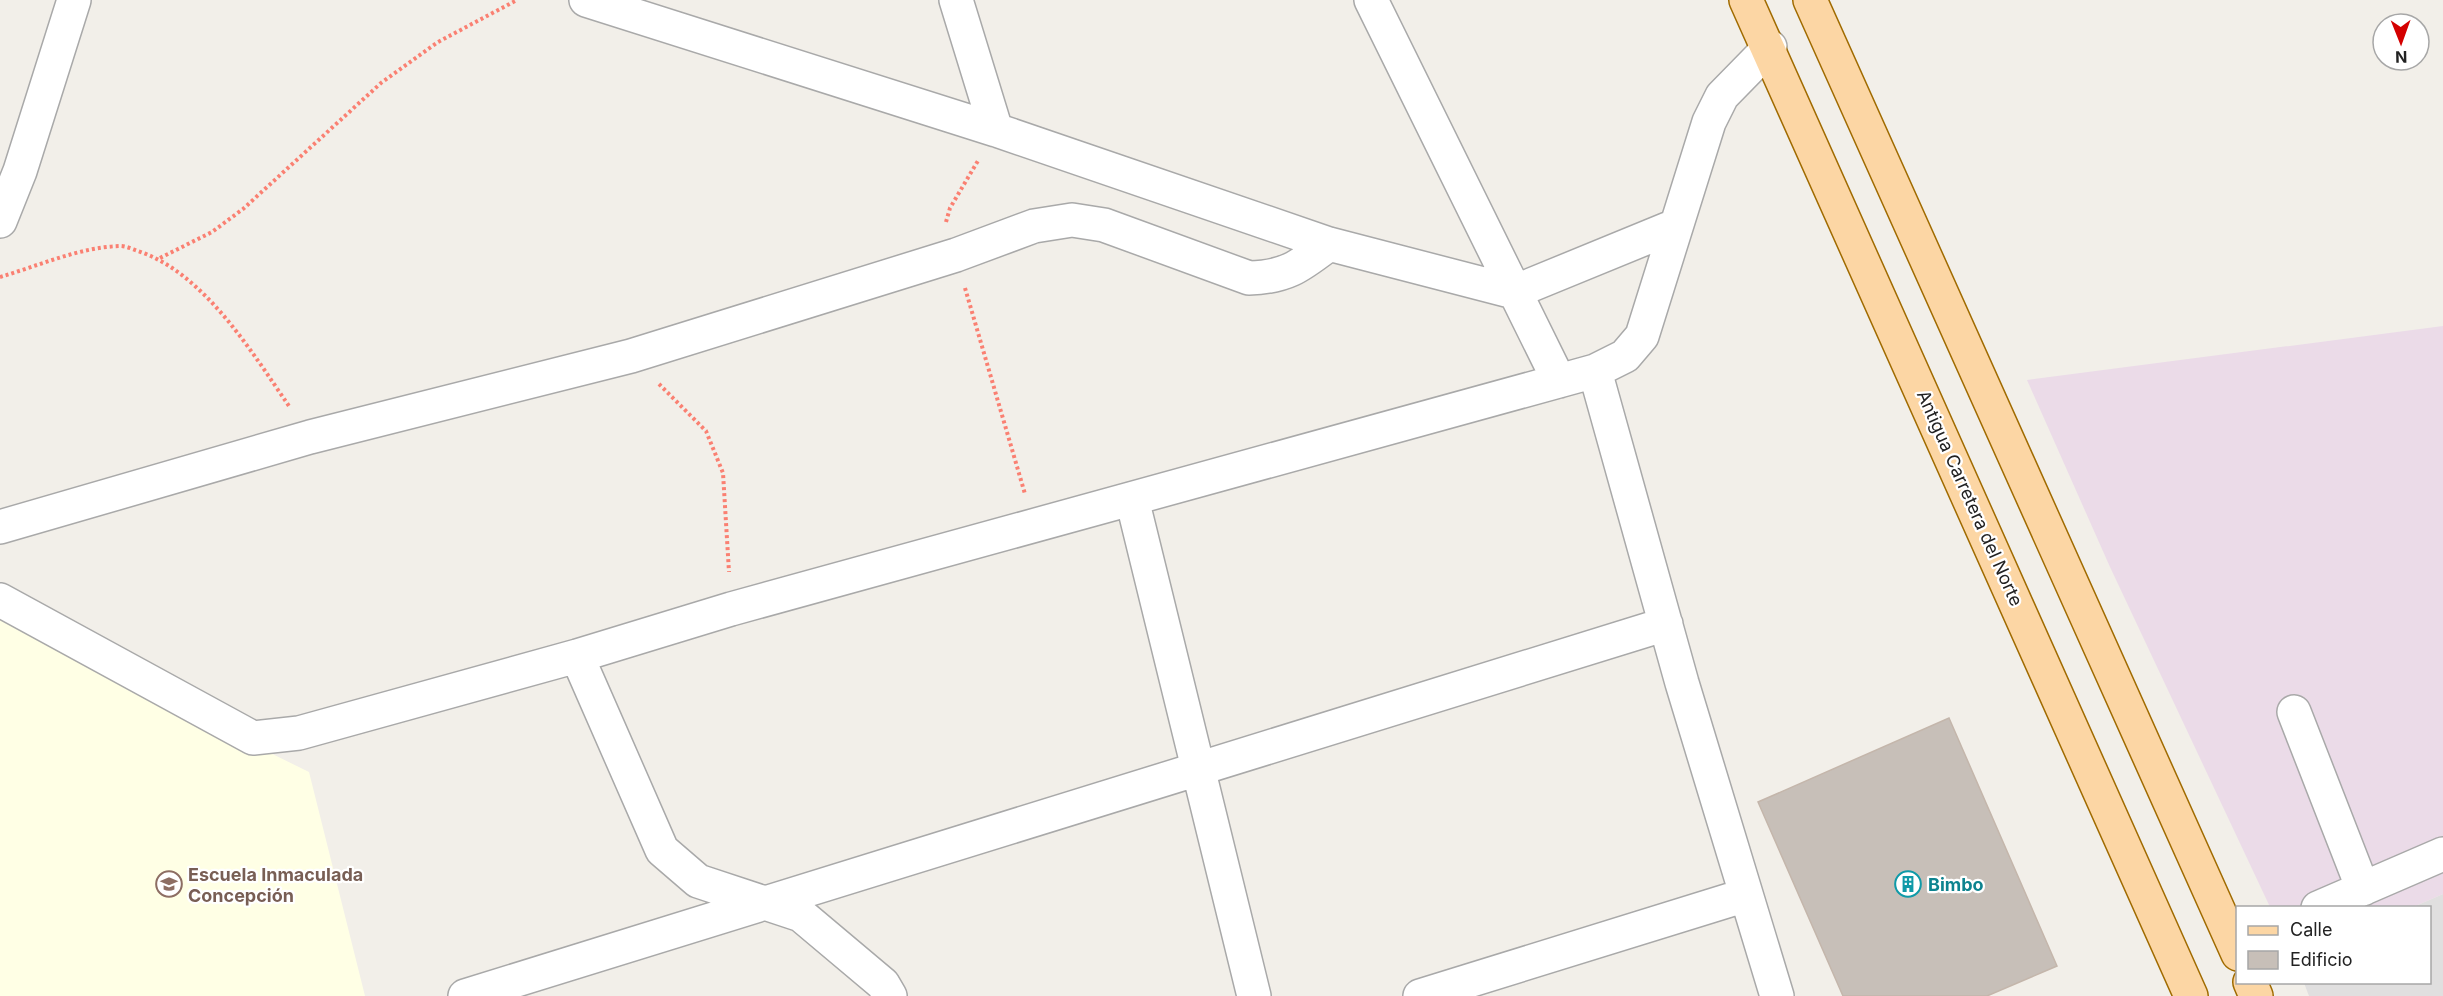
<svg xmlns="http://www.w3.org/2000/svg" width="2443" height="996" viewBox="0 0 2443 996" font-family="Inter,sans-serif">
<rect width="100%" height="100%" fill="#f2efe9"/>
<path fill="#e0dfdf" d="M2443,894V996H2309L2304,983L2430,982V908L2413,907Z"/>
<path fill="#ebdbe8" d="M2443,326V894L2413,907H2270L2110,567L2027,380Z"/>
<path fill="#ffffe5" d="M0,620L309,772L365,996H0Z"/>
<path fill="#c7bfb8" stroke="#c4b6ab" stroke-width="1.5" d="M1949,718L2057,966L1987,996H1843L1758,802Z"/>
<g fill="none" stroke-linecap="round" stroke-linejoin="round">
<g stroke="#a9a9a9" stroke-width="36">
<path id="minor" d="M586,0L996,130L1329,244L1514,292L1675,226
M956,0L996,130
M1371,0L1559,381
M0,221L20,171L74,0
M1595,371L1682,683L1777,996
M1132,499L1254,996
M0,527L310,437L631,356L956,255L1034,226L1072,220L1104,225L1249,278C1287,277 1300,266 1329,244
M0,600L253,738L299,733L577,656L731,609L1595,371L1625,356L1642,336L1709,122L1722,96L1770,47
M577,656L662,850L698,881L801,915L883,984L890,996
M2294,712L2363,889
M2318,908L2443,854
M465,996L1666,624
M1420,996L1746,895"/>
</g>
<g stroke="#a06b00" stroke-width="36">
<path id="major" d="M1746,0L2191,996
M1810,0L2238,954
M2250,982L2256,996"/>
</g>
<path stroke="#fa8072" stroke-width="4" stroke-dasharray="3 3" stroke-linecap="butt" d="M946,222L950,208L979,159
M160,258L212,232L243,209L381,83L438,42L517,0
M0,277C38,266 80,247 120,246C126,246 132,249 138,251C204,273 251,351 289,406
M965,288L1025,494
M659,384L706,431L723,473L729,572"/>
<use href="#minor" stroke="#fff" stroke-width="33"/>
<use href="#major" stroke="#fcd6a4" stroke-width="33"/>
</g>
<defs>
<g id="school-ring" transform="scale(1.35)"><circle r="9.5" fill="#fff" stroke="#8d6e63" stroke-width="1.5"/><path d="M0-5L7-2L0 1L-7-2ZM-4 1L0 2.5L4 1V4Q0 6-4 4Z" fill="#8d6e63"/></g>
<g id="building-ring" transform="scale(1.35)"><circle r="9.5" fill="#fff" stroke="#0f9aa8" stroke-width="1.5"/><path d="M-4-6H4V6H1V3H-1V6H-4ZM-2.5-4.3h1.7v1.8h-1.7ZM.8-4.3h1.7v1.8H.8ZM-2.5-1h1.7V.8h-1.7ZM.8-1h1.7V.8H.8Z" fill="#0f9aa8"/></g>
</defs>
<g fill-rule="evenodd">
<use href="#school-ring" x="169" y="884"/>
<use href="#building-ring" x="1908" y="884"/>
</g>
<g text-anchor="middle" dominant-baseline="central" stroke-width="4.5" stroke-linejoin="round" paint-order="stroke">
<g font-size="18" fill="#222" stroke="#fff">
<text transform="translate(1970 498) rotate(66)">Antigua Carretera del Norte</text>
</g>
<g font-size="18" font-weight="bold" fill="#785e54" stroke="#fff" text-anchor="start">
<text x="188" y="874">Escuela Inmaculada<tspan x="188" dy="21">Concepción</tspan></text>
</g>
<g font-size="18" font-weight="bold" fill="#0d838f" stroke="#fff" text-anchor="start">
<text x="1928" y="884">Bimbo</text>
</g>
</g>
<rect x="2236" y="906" width="195" height="78" fill="#ffffff" stroke="#a7a7a7" stroke-width="1.5"/>
<rect x="2248" y="926" width="30" height="9" fill="#fcd6a4" stroke="#a7a7a7" stroke-width="1.5"/>
<text x="2290" y="936" font-size="18" fill="#222222">Calle</text>
<rect x="2248" y="951" width="30" height="18" fill="#c7bfb8" stroke="#a7a7a7" stroke-width="1.5"/>
<text x="2290" y="966" font-size="18" fill="#222222">Edificio</text>
<g transform="translate(2401 42) rotate(179)"><circle r="28" fill="#ffffff" stroke="#a7a7a7" stroke-width="1.5"/>
<path d="M0-4.5L10 22L0 15L-10 22Z" fill="#d40000"/>
<text y="-9" font-size="16" font-weight="bold" text-anchor="middle" fill="#222222">N</text>
</g>
</svg>
